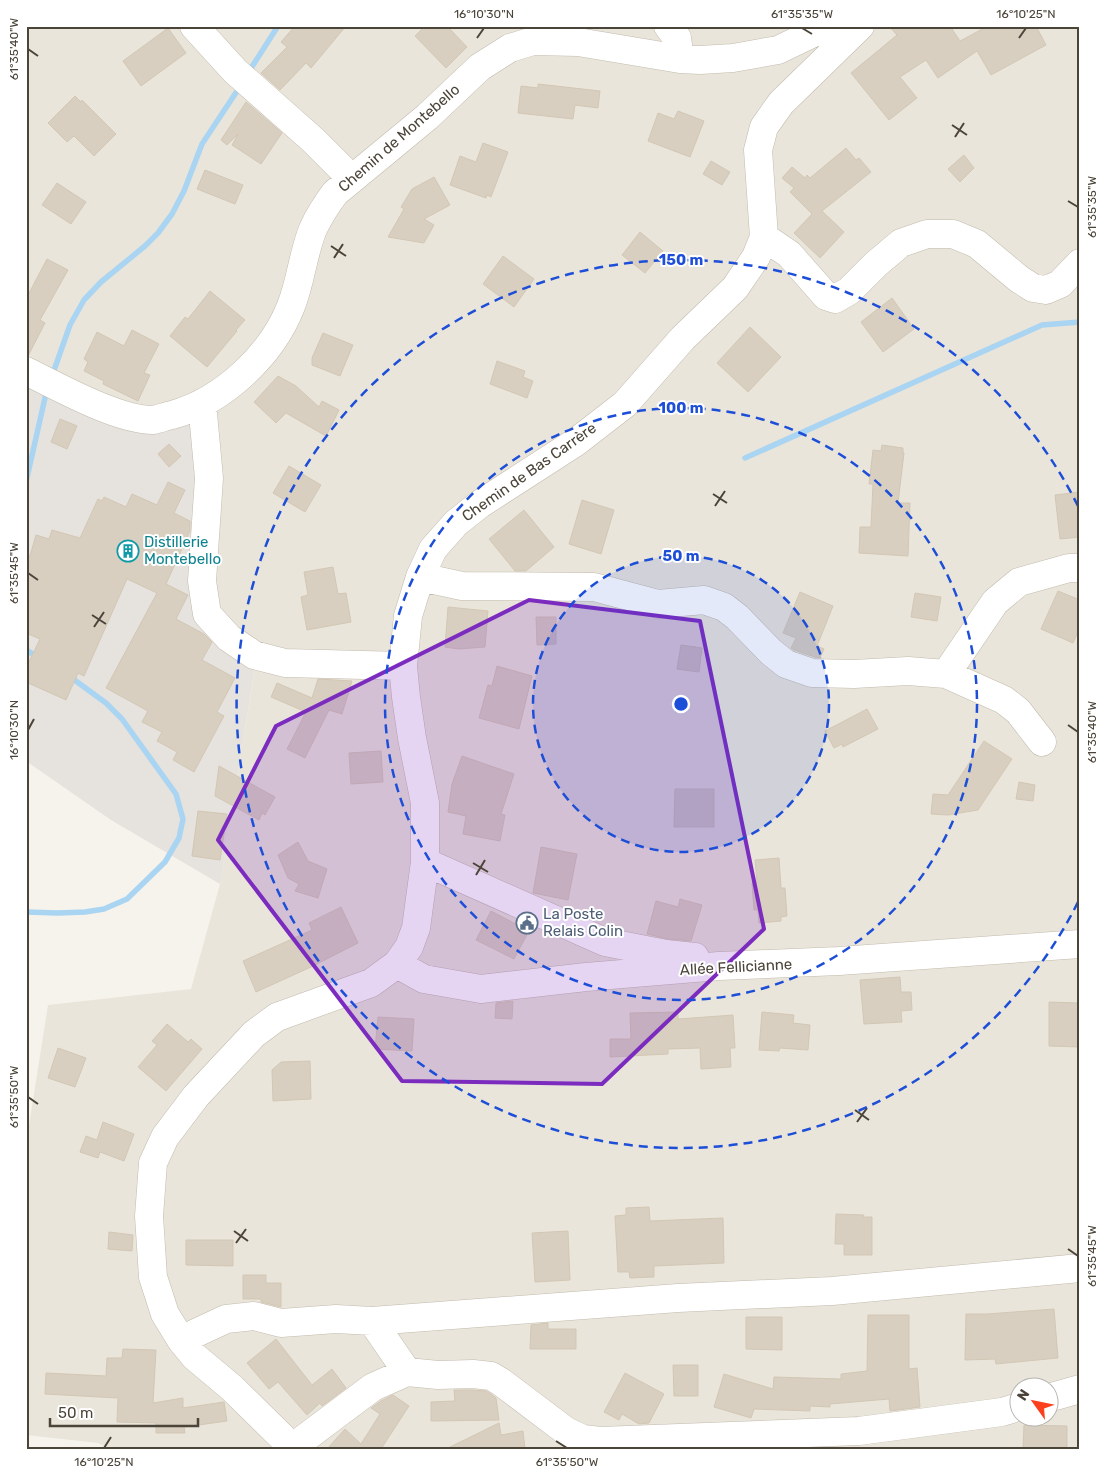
<svg xmlns="http://www.w3.org/2000/svg" width="1106" height="1475" viewBox="0 0 1106 1475" font-family="Rubik,sans-serif">
<rect width="100%" height="100%" fill="#f6f3ec"/>
<path fill="#eae5da" fill-rule="evenodd" d="M26,26H1080V1449H110L98,1443L26,1435V1144L48,1005L191,989L220,884L256,661L205,582L174,423L26,384ZM1018,1388H1048V1418H1018Z"/>
<path fill="#e6e2dd" d="M26,384L135,425L219,409L205,582L256,660L220,884L111,820L26,761Z"/>
<g fill="none" stroke-linecap="round" stroke-linejoin="round">
<path stroke="#a9d4f2" stroke-width="5.5" d="M248,73L278,26
M52,376L70,325L84,300L101,282L145,246L158,233L172,214L184,191L202,144L241,85
M745,458L1042,325L1080,322
M26,482L47,389
M26,650L38,657
M26,912L58,913L85,912L104,909L127,899L165,862L179,838L183,819L176,794L122,719L106,703L69,676"/>
</g>
<path fill="#d8cfc1" stroke="#d3c7b4" d="M295,26H346L311,68L306,63L280,90L261,73L287,47L281,42Z
M425,26H447L467,47L446,68L415,36Z
M889,26H950L960,41L988,26H1036L1046,45L991,75L977,51L938,78L926,60L900,77L917,98L889,120L851,73L897,35Z
M168,28L186,53L141,86L123,61Z
M538,84L600,91L598,108L575,105L573,119L518,113L521,86L538,88Z
M75,96L81,102L82,100L116,134L94,156L74,136L67,142L48,123Z
M246,102L282,133L261,164L232,145L238,134L227,145L221,140Z
M678,111L704,121L690,157L648,141L658,113L674,119Z
M483,143L508,152L491,197L487,195L486,198L450,185L460,156L476,162Z
M846,148L856,160L859,158L871,172L822,211L844,232L820,258L794,233L812,214L790,192L794,188L782,178L792,167L805,178L807,175L810,178Z
M964,155L974,168L960,182L948,169Z
M711,161L730,172L722,185L703,174Z
M205,170L243,185L235,204L197,189Z
M434,177L450,205L424,219L434,225L424,243L388,237L404,209L401,207L412,189Z
M57,183L86,202L71,224L42,205Z
M640,232L663,251L645,273L622,255Z
M503,256L534,279L514,307L483,284Z
M47,259L68,270L40,320L45,323L28,356H26V299Z
M210,291L245,320L236,330L237,331L207,367L170,336L185,317L188,319Z
M892,298L914,329L883,352L861,322Z
M750,327L781,357L748,392L717,363Z
M132,330L159,344L144,373L150,375L138,401L103,384L104,381L84,371L88,362L84,359L97,332L124,346Z
M323,333L353,345L340,376L312,365V358Z
M497,361L525,371L523,377L533,381L527,398L490,384Z
M278,376L296,386L319,407L322,401L339,410L326,436L286,413L276,423L254,402Z
M60,419L77,426L67,449L51,442Z
M169,444L181,456L169,467L158,454Z
M882,445L903,448V453H904L898,503H910L908,556L859,553L860,527H871L873,484H869L873,450L881,451Z
M289,466L321,485L305,512L273,493Z
M168,482L185,490L174,513L190,521V531L166,584L188,595L176,619L204,634L212,642L202,660L235,678L217,712L224,716L194,772L173,760L177,752L157,741L162,732L142,722L148,711L106,688L157,593L127,579L84,676L78,673L66,700L26,682V668L40,639L26,633V555L30,556L36,535L49,539L52,530L80,538L98,499L102,501L104,497L126,507L132,494L157,505Z
M1080,492V537L1060,539L1055,495Z
M582,500L614,510L601,554L569,544Z
M524,510L554,547L526,571H515L489,539Z
M333,567L338,594L346,593L351,622L307,630L301,597L308,595L304,572Z
M1058,591L1080,600V627L1073,643L1041,629Z
M800,592L833,606L817,646L824,649L820,658L815,657L794,650L791,648L796,638L783,633Z
M915,593L941,597L937,621L911,617Z
M448,607L488,611L485,647L459,649L445,647Z
M536,617H556V644L537,645Z
M681,645L702,648L699,672L677,669Z
M497,666L532,676L519,729L479,718L488,685L492,686Z
M318,679L352,681L342,714L329,710L305,758L287,749L306,712L271,697L277,683L312,698Z
M867,709L878,729L843,747L842,744L834,748L825,731Z
M984,741L1012,759L978,810L948,815L931,814L933,794L948,795Z
M381,751L383,782L351,784L349,753Z
M462,756L514,774L501,814L505,815L500,841L463,834L466,816L448,812L452,784Z
M219,766L275,797L265,815L262,813L259,820L215,796Z
M1019,782L1035,785L1033,801L1016,799Z
M675,789H714V827H674Z
M198,811L227,814L220,860L192,856Z
M298,842L308,861L327,869L318,898L295,891L299,884L288,878L278,855Z
M541,847L577,854L568,900L533,893Z
M779,858L781,888H785L787,916L781,917V921L759,923L758,910H754L752,883L757,882L755,860Z
M680,899L702,905L691,941L668,939L647,934L656,901L678,907Z
M341,907L358,943L311,967L256,992L243,961L312,930L309,923Z
M491,911L529,931L514,959L476,940Z
M900,977L901,992H911L912,1010L901,1011L902,1022L864,1024L860,980Z
M513,1001L512,1019L495,1018L496,1003Z
M1049,1002L1078,1003V1006H1080V1047L1049,1046Z
M678,1012V1019L733,1015L735,1048H730L731,1067L701,1069L700,1048L668,1049V1054L610,1057V1039H631L630,1013Z
M762,1012L794,1015L793,1023L810,1025L808,1050L780,1048L779,1051L759,1050Z
M378,1017L414,1019L412,1051L375,1049Z
M167,1024L188,1042L191,1039L202,1049L166,1091L138,1067L157,1045L152,1041Z
M58,1048L86,1058L75,1087L48,1078Z
M310,1061L311,1099L273,1101L272,1070L281,1062Z
M103,1122L134,1134L124,1161L100,1152L98,1158L80,1152L86,1136L97,1140Z
M649,1207L650,1221L723,1218L724,1263L654,1266V1277L630,1278L629,1272H618L615,1216L626,1215V1208Z
M836,1214L864,1215L863,1217H872V1255H844V1244H835Z
M568,1231L570,1280L535,1282L532,1233Z
M109,1232L133,1235L132,1251L108,1249Z
M186,1240H233V1266L186,1265Z
M243,1275H266V1283H281V1307L261,1302V1299H243Z
M1054,1309L1058,1358L996,1364L995,1359L965,1360L966,1314H987Z
M868,1315H909V1369L917,1368L920,1407L890,1411L889,1399L830,1404V1407L810,1406V1411L754,1409L751,1418L714,1407L724,1374L773,1389L774,1377L841,1379V1374L867,1371Z
M746,1317H782V1350L746,1349Z
M548,1323V1329H576V1349H530L531,1325Z
M276,1339L312,1385L332,1369L346,1388L322,1406L320,1403L307,1415L278,1382L269,1389L247,1363Z
M123,1349L156,1350L153,1403L183,1398V1408L224,1402L227,1421L184,1427L185,1433H156V1423L117,1422L118,1398L45,1394L46,1373L106,1376L107,1358H122Z
M673,1365H698V1396H674Z
M625,1373L664,1394L649,1423L639,1424L622,1414L619,1420L604,1412Z
M454,1390H472L486,1391L492,1395L496,1398L499,1420L431,1421V1402L455,1401Z
M393,1395L409,1406L381,1449H327L345,1429L361,1444L380,1414L371,1408L381,1401Z
M499,1423L501,1435L523,1431L525,1449H446Z
M1024,1425L1067,1426V1449H1023Z"/>
<g fill="none" stroke-linecap="round" stroke-linejoin="round">
<g stroke="#c2bbae" stroke-width="29">
<path id="minor" d="M194,26L235,71L313,140L351,178
M668,26L677,38L680,59
M764,237L789,254L826,296L835,299L849,291L876,264L901,243L927,234H953L977,244L1019,279L1033,288L1046,290L1060,284L1080,263
M26,371C59,387 117,420 153,420C159,419 166,416 172,415C223,401 272,355 291,306C301,281 303,253 313,229C319,216 326,205 335,193L427,117L480,67L510,48L533,41L578,42L680,59L700,60L733,58L778,50L828,26
M202,403L209,478L202,581L207,614L229,638L254,655L285,663L403,666
M420,577L462,586L594,587L658,604L704,600L724,607L737,617L771,652L786,664L812,673L854,674L908,671L946,674L1004,700L1018,711L1042,742
M946,674L995,602L1019,582L1069,568H1080
M425,862L605,942L666,954L695,957
M397,964L424,979L481,989L586,977L719,966L839,961L1080,944
M372,1321L407,1372
M181,1340L226,1319L254,1316L281,1323L336,1319L372,1321L678,1298L832,1291L1080,1268
M1048,1398L1080,1389
M293,1447L373,1387L407,1372L438,1375L473,1374L491,1376L501,1382L566,1431L583,1439L600,1441L859,1431L1002,1412L1018,1407
M294,1449L232,1388L195,1357L181,1340L165,1314L153,1277L149,1216L153,1163L165,1137L196,1096L254,1034L277,1017L371,983L397,964L409,947L416,928L425,862V803L412,738L406,697L403,666L408,616L420,577L433,549L456,523L480,504L576,442L625,404L683,338L735,288L756,257L764,237L758,150L764,127L781,103L860,26"/>
</g>
<use href="#minor" stroke="#fff" stroke-width="28"/>
</g>
<path fill="#7b2cbf" fill-opacity="0.2" stroke="#7b2cbf" stroke-width="4" stroke-linejoin="round" d="M529,600L700,621L764,929L602,1084L402,1081L218,840L276,726Z"/>
<path fill="none" stroke="#4b4439" stroke-width="2" d="M802,28L812,34M477,38L484,28M1019,38L1026,28M28,49L38,56M952,125L967,135M955,137L964,123M1068,201L1078,207M331,246L346,256M334,258L343,244M713,494L727,503M715,506L725,491M28,573L38,580M92,615L106,624M94,627L104,612M1068,725L1078,732M28,730L34,719M473,863L488,872M476,875L485,860M28,1097L38,1104M855,1110L869,1120M857,1122L867,1108M234,1231L248,1241M236,1243L246,1229M1068,1249L1078,1256M556,1441L567,1448M104,1448L111,1437"/>
<circle cx="681" cy="704" r="148" fill="#1d4ed8" fill-opacity=".12"/>
<g fill="none" stroke="#1d4ed8" stroke-width="2.5" stroke-dasharray="9 6">
<circle cx="681" cy="704" r="148"/>
<circle cx="681" cy="704" r="296"/>
<path d="M1078 902A444 444 0 1 1 1078 506"/>
</g>
<defs>
<g id="building-ring" transform="scale(1.125)"><circle r="9.5" fill="#fff" stroke="#0f9aa8" stroke-width="1.5"/><path d="M-4-6H4V6H1V3H-1V6H-4ZM-2.5-4.3h1.7v1.8h-1.7ZM.8-4.3h1.7v1.8H.8ZM-2.5-1h1.7V.8h-1.7ZM.8-1h1.7V.8H.8Z" fill="#0f9aa8"/></g>
<g id="civic-ring" transform="scale(1.125)"><circle r="9.5" fill="#fff" stroke="#5c6f8a" stroke-width="1.5"/><path d="M-.6-6.5H3V-4.5H.6V-3L4-1V1h2V6H-6V1h2V-1L-.6-3ZM-1.2 2.5V6h2.4V2.5Z" fill="#5c6f8a"/></g>
</defs>
<g fill-rule="evenodd">
<use href="#building-ring" x="128" y="551"/>
<use href="#civic-ring" x="527" y="923"/>
</g>
<g text-anchor="middle" dominant-baseline="central" stroke-width="4" stroke-linejoin="round" paint-order="stroke">
<g font-size="15" fill="#4b4439" stroke="#fff">
<text transform="translate(399 138) rotate(-41)">Chemin de Montebello</text>
<text transform="translate(529 472) rotate(-35)">Chemin de Bas Carrère</text>
<text transform="translate(736 967) rotate(-3)">Allée Fellicianne</text>
</g>
<g font-size="15" fill="#0d838f" stroke="#fff" text-anchor="start">
<text x="144" y="542">Distillerie<tspan x="144" dy="17">Montebello</tspan></text>
</g>
<g font-size="15" fill="#4e5e75" stroke="#fff" text-anchor="start">
<text x="543" y="914">La Poste<tspan x="543" dy="17">Relais Colin</tspan></text>
</g>
</g>
<circle cx="681" cy="704" r="8" fill="#1d4ed8" stroke="#fff" stroke-width="2.5"/>
<g font-size="15" text-anchor="middle" font-weight="bold" fill="#1d4ed8" stroke="#fff" stroke-width="4" stroke-linejoin="round" paint-order="stroke">
<text x="681" y="265">150 m</text>
<text x="681" y="413">100 m</text>
<text x="681" y="561">50 m</text>
</g>
<rect width="1106" height="1475" fill="none" stroke="#ffffff" stroke-width="55"/>
<g transform="translate(1034 1402) rotate(303)"><circle r="24" fill="#ffffff" stroke="#b7b4b0"/>
<path d="M0-4L9 19L0 12L-9 19Z" fill="#fc3f1d"/>
<text y="-8" font-size="14" font-weight="bold" text-anchor="middle" fill="#4b4439">N</text>
</g>
<path d="M50 1418v8h148v-8" fill="none" stroke="#4b4439" stroke-width="2.5"/>
<text x="58" y="1418" font-size="15" fill="#4b4439" stroke="#ffffff" stroke-width="4" paint-order="stroke">50 m</text>
<rect x="28" y="28" width="1050" height="1420" fill="none" stroke="#4b4439" stroke-width="2"/>
<g font-size="12" text-anchor="middle" fill="#4b4439">
<text x="484" y="18">16°10'30"N</text>
<text x="802" y="18">61°35'35"W</text>
<text x="1026" y="18">16°10'25"N</text>
<text transform="translate(14 49) rotate(-90)" y="4">61°35'40"W</text>
<text transform="translate(1092 207) rotate(-90)" y="4">61°35'35"W</text>
<text transform="translate(14 573) rotate(-90)" y="4">61°35'45"W</text>
<text transform="translate(14 730) rotate(-90)" y="4">16°10'30"N</text>
<text transform="translate(1092 732) rotate(-90)" y="4">61°35'40"W</text>
<text transform="translate(14 1097) rotate(-90)" y="4">61°35'50"W</text>
<text transform="translate(1092 1256) rotate(-90)" y="4">61°35'45"W</text>
<text x="104" y="1466">16°10'25"N</text>
<text x="567" y="1466">61°35'50"W</text>
</g>
</svg>
